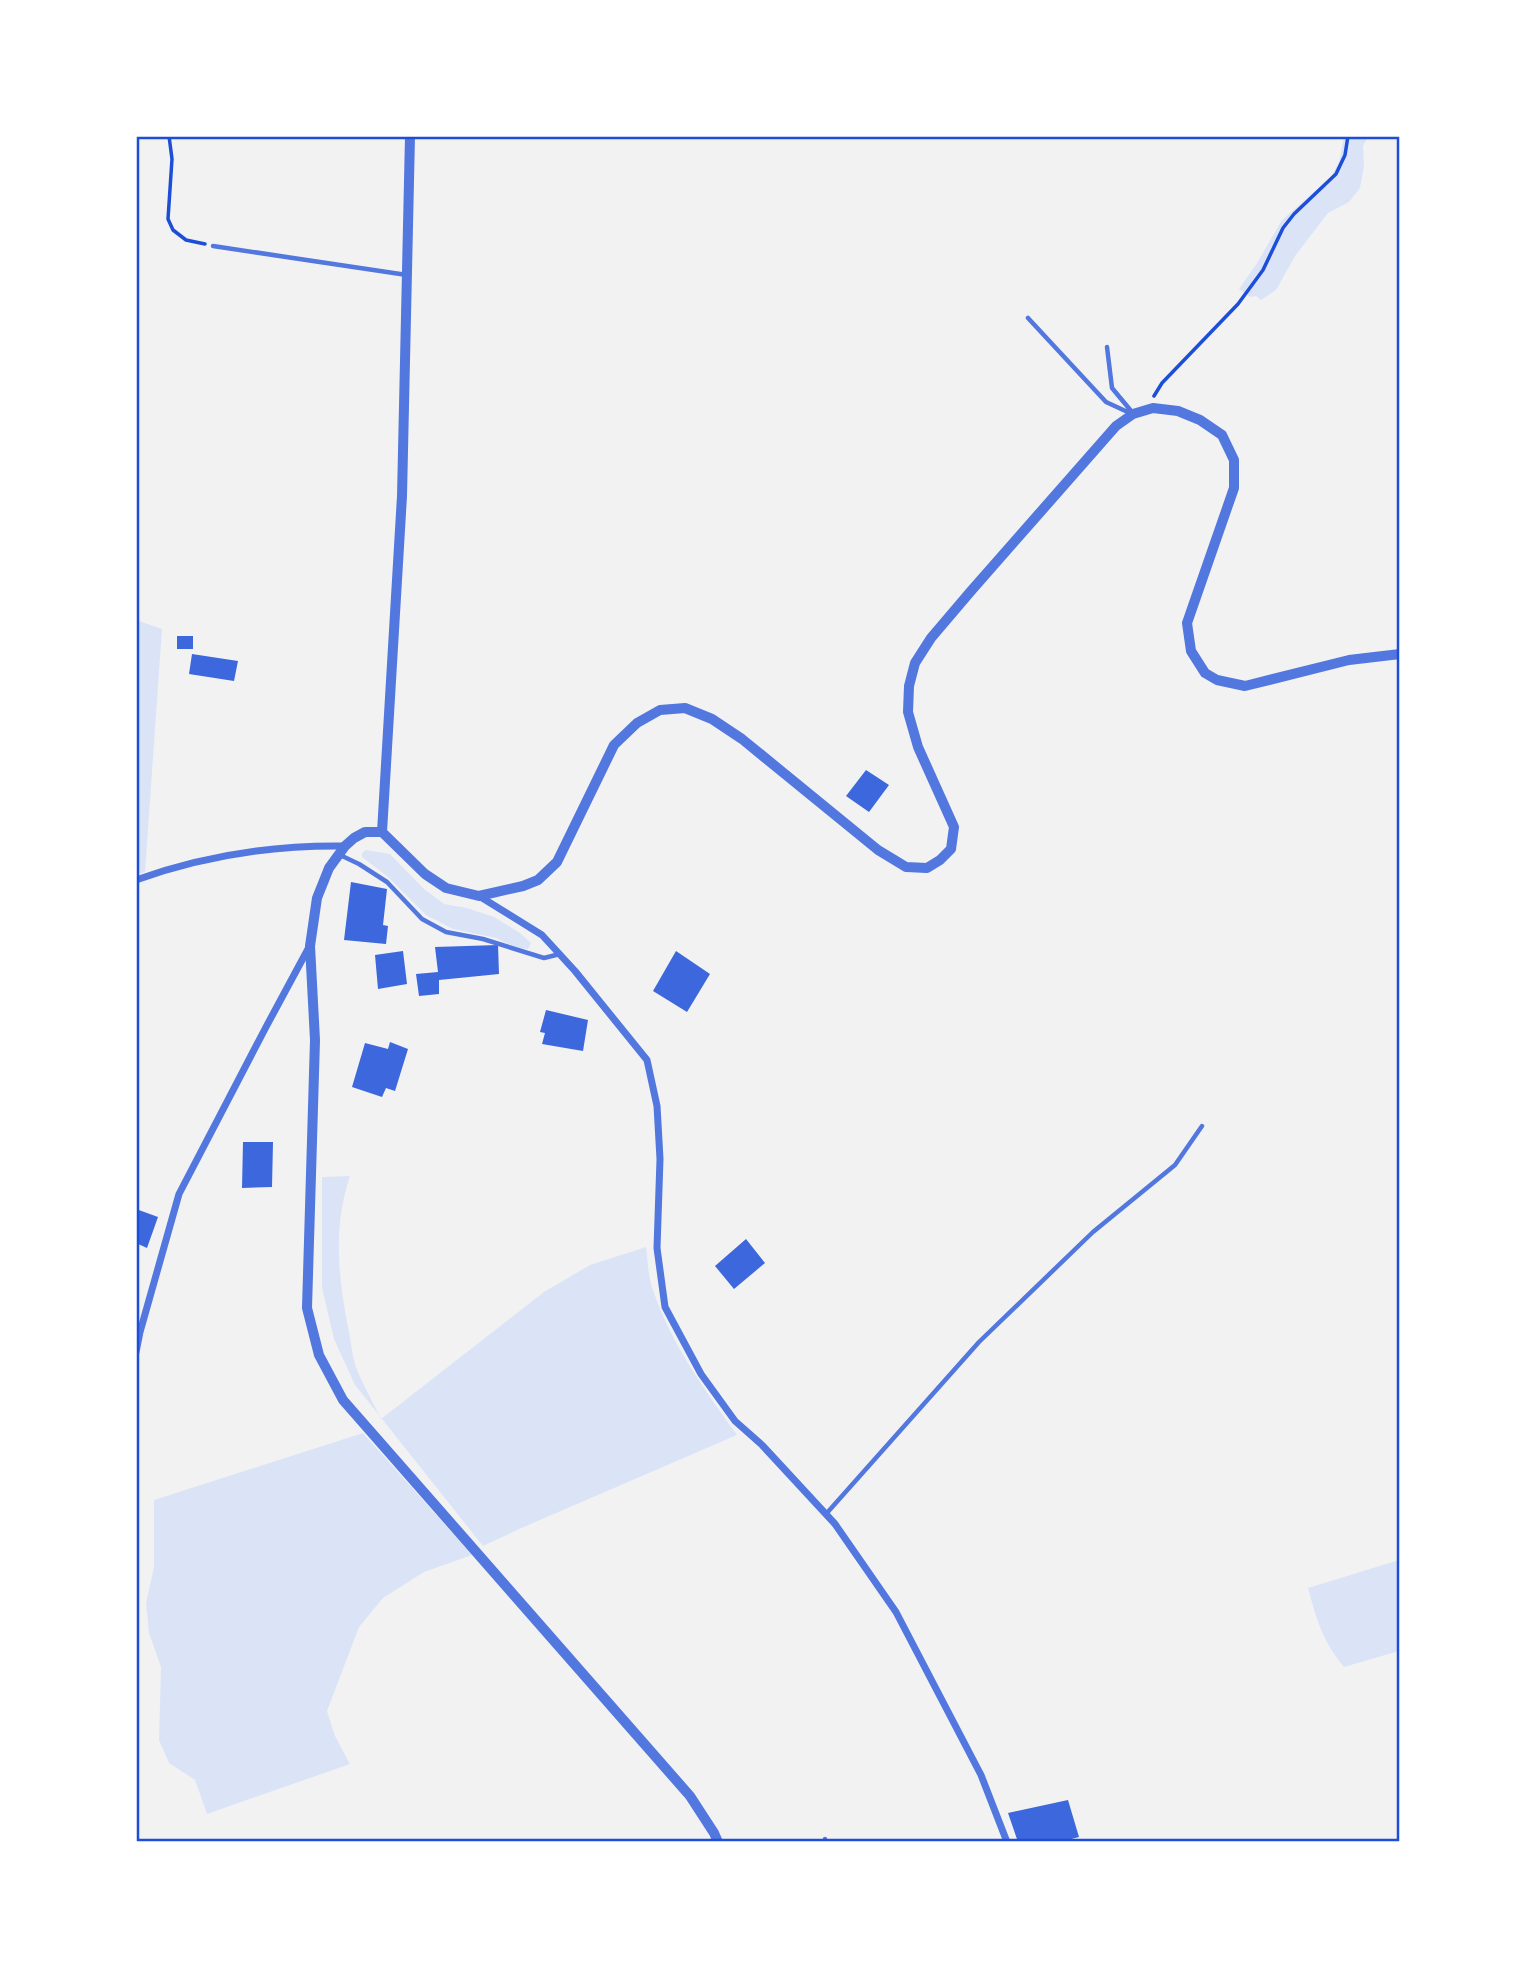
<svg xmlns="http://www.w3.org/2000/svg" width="1536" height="1978" viewBox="0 0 1536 1978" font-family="Jost,sans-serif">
<rect width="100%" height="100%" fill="#f2f2f2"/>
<path fill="#dbe4f7" d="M1344,137H1368L1363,146L1364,166L1360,188L1349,202L1328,213L1295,256L1276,290L1261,300L1256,296L1250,297L1239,289L1257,263L1282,220L1331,177L1339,162Z
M136,620L162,629L145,872L137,874Z
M366,850L390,854L424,889L444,904L467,908L494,917L520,933L531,943L528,949L516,948L496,938L453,929L426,915L387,876L362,857V853Z
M350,1176C333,1227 338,1275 348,1327C351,1341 352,1357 357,1370C364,1386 373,1403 381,1419L544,1292L590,1265L646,1247C648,1261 648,1277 653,1290C671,1344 705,1390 737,1435L526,1526L483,1546L355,1385L334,1339L322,1288V1177Z
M363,1433L472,1555L424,1572L383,1598L359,1627L327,1711L335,1736L350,1764L207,1814L195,1780L169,1763L159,1740L161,1667L149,1633L146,1603L154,1567V1500Z
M1399,1560V1651L1344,1667C1322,1640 1317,1621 1308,1588Z"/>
<path fill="#3d67dc" d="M177,636H193V649H177Z
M192,654L238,661L234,681L189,674Z
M866,770L889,785L869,812L846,796Z
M351,882L387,889L383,925L388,926L386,944L344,940Z
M498,945L499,974L439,980V994L419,996L416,974L438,972L435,947Z
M403,951L407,984L378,989L375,955Z
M676,951L710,974L687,1012L653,991Z
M546,1010L588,1020L583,1051L542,1044L545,1033L540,1032Z
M390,1042L408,1049L395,1091L386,1088L382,1097L352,1087L365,1043L388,1049Z
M243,1142H273L272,1187L242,1188Z
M136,1209L158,1217L147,1248L136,1243Z
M746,1239L765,1263L734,1289L715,1266Z
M1068,1800L1079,1837L1060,1842H1018L1008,1813Z"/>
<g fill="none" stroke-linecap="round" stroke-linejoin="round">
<path stroke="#1d4ed8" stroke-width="3.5" d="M169,136L172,159L168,219L173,230L186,240L205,244
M1154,396L1162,383L1238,304L1263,270L1283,228L1294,214L1336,174L1345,155L1348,136"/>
<path stroke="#5277de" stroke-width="4.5" d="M213,246L407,275
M1028,318L1106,402L1132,414
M1107,347L1112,388L1132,412
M340,855L359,864L387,882L422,919L446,932L483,939L544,958L560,954
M826,1514L979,1342L1093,1232L1175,1165L1202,1126
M825,1842V1839"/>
<path stroke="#5277de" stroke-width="7" d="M136,880C203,856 275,845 345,846
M479,896L542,935L575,971L647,1060L657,1106L660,1159L657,1248L665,1307L701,1374L735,1421L762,1445L835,1524L896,1612L981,1775L1007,1842
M136,1352L140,1332L179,1194L266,1027L308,949"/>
<path stroke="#5277de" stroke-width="10" d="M382,832L425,874L446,888L479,896L523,886L538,880L557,862L614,745L637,723L660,710L685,708L712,719L742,739L878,850L906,867L927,868L940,860L951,849L954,827L918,747L908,712L909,686L915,663L931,638L971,591L1116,426L1133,414L1153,408L1178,411L1200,420L1222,435L1234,460V488L1187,623L1191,651L1205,673L1217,680L1245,686L1349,660L1400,654
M382,832H365L354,838L345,846L329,868L317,898L310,946L315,1040L307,1308L319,1355L343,1400L690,1796L714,1833L718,1842
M382,832L402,496L410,136"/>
</g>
<rect width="1536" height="1978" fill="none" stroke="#ffffff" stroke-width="276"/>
<rect x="138" y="138" width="1260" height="1702" fill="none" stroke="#1d4ed8" stroke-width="2.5"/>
</svg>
